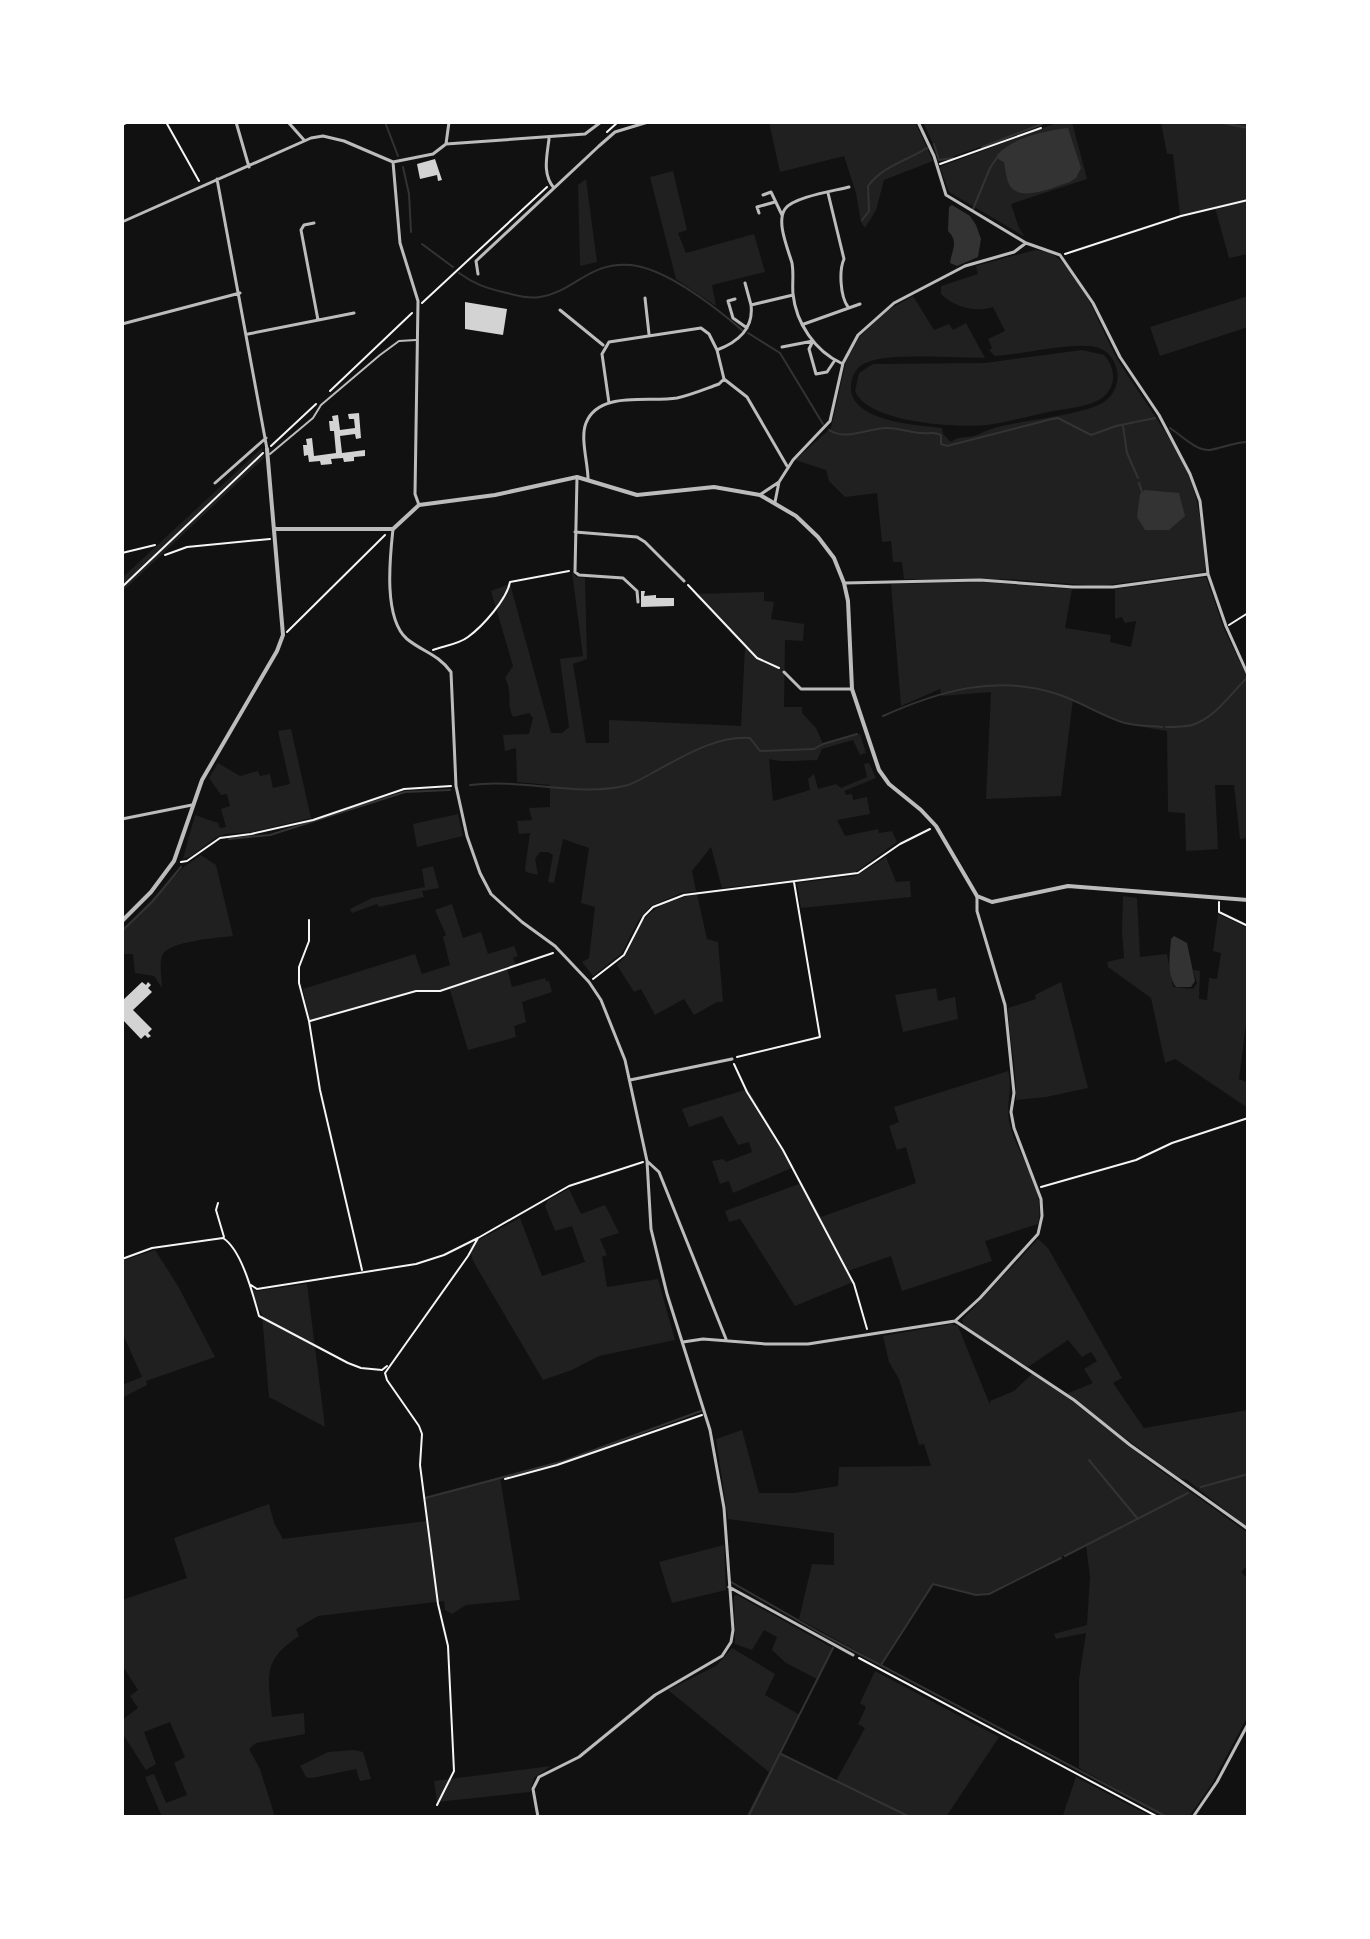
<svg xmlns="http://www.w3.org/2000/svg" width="1370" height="1939" viewBox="0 0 1370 1939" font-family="Montserrat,sans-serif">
<rect width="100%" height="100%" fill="#111"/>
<path fill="#202020" d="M769,122H915L933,161L884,180L876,210L865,228L861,222L856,193L844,156L780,172Z
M923,122H1042V125L943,160L940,159Z
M1059,122H1072L1087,179L1011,204L1019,228L1025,237L949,192L940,168L942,166Z
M1161,122H1248V254L1229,258L1215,208L1180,216L1173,154H1167Z
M673,171L687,230L678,233L686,253L754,234L765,272L712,285L716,306L676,279L650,177Z
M586,179L597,262L580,266L578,185Z
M1035,250C1046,251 1054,253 1062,262C1089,289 1100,329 1119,362C1142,399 1184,452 1195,494C1201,517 1205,548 1205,572L1099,586L1007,579H904L902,562H893L891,541L882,542L877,493L845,497L829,481L826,470L795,460L831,428L846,361L860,336L888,310L913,296L934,330L949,324L953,330L966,323L985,358C958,358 890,353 868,362C858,365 852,374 851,385C848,422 917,425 942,428L943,434L951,442C959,436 964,438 974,436C979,435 985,431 991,429C1019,420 1081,416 1104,402C1116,394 1121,378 1115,364C1112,357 1107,351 1099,348C1079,340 1020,355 995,356L989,350L992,348L988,339L1005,331L993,307C976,313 954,307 941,294V286L978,274L976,266Z
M1248,296V327L1160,356L1150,327Z
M1082,350L1104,355C1116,368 1117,387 1102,398C1089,407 1069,408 1054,411C1032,415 1009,422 987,425C956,428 868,423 855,391L859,373L873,364L985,363Z
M262,448L264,458L122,592V578Z
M572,572L576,577L585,578L587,659L573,664L586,743H609V720L741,726L745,648L694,594L764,592V601L774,602L771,619L804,624L803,641L785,640L784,707H802V713L816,728L823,744L860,734L866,753L860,755L853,740L822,749L817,760C801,760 785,763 769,759L773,801L810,790L808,779L814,774L818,789L836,784L841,788L867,777L864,764L869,763L876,778L844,791L846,795L852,794L853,800L867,797L870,814L837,820L845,836L878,829L879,833L892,831L897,842L854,873L722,888L711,847L692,871L696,891L681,893L651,906L638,921L622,953L593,976L582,962L589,958L595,907L581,903L589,848L563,839L554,883L548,882L553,855L548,852H540L535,859L538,875L526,872L525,869L530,833L519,834L517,821L532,820L529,808L550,807V785L517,782L516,748L505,751L503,735L529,734L533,718L529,713L513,717C506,704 513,692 505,678L513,666L491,591L510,584L551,733H562L569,727L560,659L583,656Z
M1206,577L1224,629L1248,679V838L1240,839L1234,785H1215L1218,849L1186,851L1185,813L1168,812L1167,731C1131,726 1104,717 1073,699L1061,796L986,799L991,692L942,696L940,689L901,706L891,584L981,582L1072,589L1065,628L1111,635L1110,642L1131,647L1136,621L1125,623L1122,617L1115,619V589Z
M291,729L311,818L252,832L225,834L215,838L191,856L183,859L195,815L218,823L220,828L226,827L221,809L230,806L227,794L221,795L209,778L218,763L240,776L258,771L260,776L270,774L273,788L290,784L278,731Z
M458,814L463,836L417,847L413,824Z
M201,855L216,865L233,936C218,938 167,941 162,956C159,965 162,979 162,988L154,976L135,973L133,954H122V930L185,866Z
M886,857L896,882L910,881L911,897L801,908L797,883L856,876Z
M433,866L439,888L422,891L424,897L379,907L377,904L352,913L350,909L372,898L425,887L422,869Z
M697,894L707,939L718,942L723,1002H717L694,1015L684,999L655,1015L641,989L634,992L617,965C628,955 631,945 637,931C647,907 672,900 697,894Z
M1123,896L1137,898L1140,957L1167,954L1173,987L1193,989L1197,983L1193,970L1200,971L1199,999L1207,1000L1209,978L1217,979L1221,953L1213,951L1218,914L1248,928V1009L1239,1079L1248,1083V1108L1175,1059L1165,1063L1151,998L1108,967L1107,962L1124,958L1122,931Z
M452,904L463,938L481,932L488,954L514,946L518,956L513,958L516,965L507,968L512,987L545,978L546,981H549L552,992L522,1002L526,1022L514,1026L516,1037L468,1050L449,987L438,991L415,990L310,1022L303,989L415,954L422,974L450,965L443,937L446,935L435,910Z
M1061,982L1088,1088L1046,1097L1016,1100C1017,1070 1009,1039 1008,1008L1036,999L1035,995Z
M936,988L938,1001L955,997L958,1019L903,1032L895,995Z
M1008,1071C1013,1088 1006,1104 1009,1121C1016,1156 1047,1186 1038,1224L985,1241L992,1261L902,1291L891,1256L848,1271L853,1282L795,1306L740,1219L729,1222L725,1211L802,1183L821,1217L916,1183L906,1147L897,1150L889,1126L899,1122L894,1107Z
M748,1089L794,1167L733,1193L729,1181L720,1184L712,1161L723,1159L726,1162L752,1152L749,1142L738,1145L722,1116L689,1127L682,1109Z
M569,1189L581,1214L605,1205L619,1233L600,1239L607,1255L602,1257L607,1287L658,1279L675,1340L599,1356L572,1370L543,1380L473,1261L469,1245L520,1218L542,1276L585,1262L572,1226L555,1231L545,1206L548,1200Z
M1038,1239L1048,1248L1122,1378L1113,1383L1144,1428L1248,1410V1528L1187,1480L1179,1478L1066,1394L1093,1383L1084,1369L1097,1361L1091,1352L1082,1357L1068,1340L1028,1367L964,1326L962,1320Z
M155,1250L178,1286L215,1357L146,1381L147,1385L122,1398V1385L142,1377L122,1332V1261Z
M307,1284L325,1427L269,1397L262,1315L250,1287L256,1291Z
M952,1324L958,1326L990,1405V1401L1014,1391L1032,1374L1063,1394L1153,1465L1248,1533V1565L1241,1572L1248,1579V1716L1211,1785L1189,1817H1167L1079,1768V1679L1086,1633L1056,1639L1054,1634L1087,1625L1090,1577L1086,1545L987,1594L978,1595L933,1583L881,1664L799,1619L812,1564L834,1565V1533L728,1519L716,1439L742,1430L759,1493H794L838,1486L839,1467L931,1466L924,1444L919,1445L899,1379L889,1362L883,1336Z
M500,1477L520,1600L466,1605L452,1614L445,1610L444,1601L318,1616L296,1629L299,1636C262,1661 268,1675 272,1717L304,1713L305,1734L256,1743L249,1749L260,1769L275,1817H162L145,1777L154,1774L166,1803L187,1795L174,1763L185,1757L170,1722L144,1732L156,1764L146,1770L122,1733V1720L138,1708L130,1696L138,1690L124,1668L122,1669V1600L187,1578L174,1538L269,1504L274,1523L283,1539L427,1521L424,1499Z
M724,1545L726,1590L672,1603L659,1562Z
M737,1595L833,1648L817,1679L786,1663L772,1650L777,1637L764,1630L752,1650L735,1644L734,1596Z
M732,1648L775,1674L765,1695L800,1715L779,1753L836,1781L865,1728L858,1724L866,1707L860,1703L875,1671L999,1737L946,1817H746L769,1772L668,1690L716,1666Z
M354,1750L363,1752L371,1779L360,1781L356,1769L312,1778L306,1777L300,1766L328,1752Z
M551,1766L534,1778L530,1792L437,1802L434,1781Z
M1076,1777L1152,1817L1063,1815Z"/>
<path fill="#333" d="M1068,128L1081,168L1076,178L1070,182C1053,187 1017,205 1008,182C1006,176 1005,168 1004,162L998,159L997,155C1013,137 1045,131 1068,128Z
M952,205L970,216L976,225L981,239L978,257L957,266L950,263C952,249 959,242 948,231L949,207Z
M1145,490L1179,493L1185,516L1169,530H1145L1137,517L1140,494Z
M1174,936L1187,943L1195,981L1191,987H1176C1166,973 1170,956 1171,939Z"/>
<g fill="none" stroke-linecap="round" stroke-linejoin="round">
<path stroke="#333" stroke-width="2" d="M385,122L398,156
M1218,122L1248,128
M1057,123L1061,122
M934,144L939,160L953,158
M982,147L1042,124
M403,167L409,194L411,232
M973,209L990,168L998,156
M862,220L869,211L868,186C883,166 906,161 927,148
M422,244L453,267
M459,273C474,284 486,288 503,292C515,295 528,299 540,297C574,292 589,261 631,265C667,269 715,307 742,330
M748,333L780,353L823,424
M1123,426L1127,453L1138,478
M1170,428C1181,435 1196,451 1210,450C1223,448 1234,442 1248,442
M829,430C846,441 866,429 885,428C898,427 910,433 923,433C931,434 933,431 941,435V444L947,446L1052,419L1058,418L1091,435L1116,426L1155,418
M1139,483L1142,492
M883,716C939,691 996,674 1057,694C1080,701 1101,716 1125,723C1137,726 1150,726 1162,727
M1166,727C1174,727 1184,727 1192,725C1216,717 1230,694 1247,678
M470,785C521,778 577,797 624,786C634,784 643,778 652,773C682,757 714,736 750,738L760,751L814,749L823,744L857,734
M229,839L270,835L405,792L450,790
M122,931L152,902L181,867
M1089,1460L1137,1518
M1201,1487L1248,1474
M425,1498L564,1461L701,1411
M1065,1556L1188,1493
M731,1582L822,1634L1167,1817
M881,1665L933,1584L976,1595L989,1594L1061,1558
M781,1754L910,1817
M748,1817L833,1648"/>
</g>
<path fill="#d3d3d3" d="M435,159L442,180L438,181L437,175L420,179L417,164Z
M465,302L507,309L503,335L465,329Z
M359,413L361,438L356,439L355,434L340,436L342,453L365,450V456L354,457V461L344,462L343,458L331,459L332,464L321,465L320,461L309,462L308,455L304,456L303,445H307L306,439L312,438L314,456L336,453L334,431H330L329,421H333L332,416L338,415L340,430L355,428L354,419H349L348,414Z
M641,591H645L644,596L656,595V598H674V606L641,607Z
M142,982L146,985L148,982L151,985L148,988L152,992L133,1010L152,1029L148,1033L151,1036L148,1038L145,1035L141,1039L122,1019V1001Z"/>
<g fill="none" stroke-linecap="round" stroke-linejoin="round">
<path stroke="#f5f5f5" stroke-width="2" d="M166,122L199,181
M122,125L128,122
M607,132L618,122
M940,164L1041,128
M1065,254L1181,216L1248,200
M422,303L547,187
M330,391L412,313
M271,446L316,404
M122,553L155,545
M165,555L187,547L270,539
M688,585L757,658L779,668
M122,587L263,453
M1229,625L1248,613
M287,632L385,535
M433,650C444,646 459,644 468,637C483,626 507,599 510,582L569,571
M181,862L187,861L220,838L251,834L313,820L404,789L451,786
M1219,902V912L1248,926
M309,920V941L299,967V983L309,1021L320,1090L362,1270
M593,979L624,955L644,916L653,907L684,895L858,873L900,844L930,829
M310,1021L416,991H440L553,953
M737,1057L820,1037L794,882
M734,1064L747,1092L783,1150L854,1284L867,1329
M1041,1187L1136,1160L1172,1143L1248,1118
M218,1203L216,1210L224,1237
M122,1259L152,1248L223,1238C242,1250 253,1295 259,1316L348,1363L361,1368L382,1370L387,1366
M251,1285L257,1289L416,1264L444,1255L478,1238L569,1186L643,1162
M505,1479L557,1465L702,1415
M859,1658L1158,1817
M437,1805L454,1771L448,1646L438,1604L420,1465L422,1434L419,1426L387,1380L385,1373L468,1256L478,1238"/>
<path stroke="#bcbcbc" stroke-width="2" d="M270,454L313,418L321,405L380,355L399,341L416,340"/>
<path stroke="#bcbcbc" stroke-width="3" d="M236,122L249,167
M288,122L304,140
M918,122L934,156L946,195L1026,243L1060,255L1093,303L1120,357L1159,415L1190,474L1200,501L1208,574L1226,626L1248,675
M549,139C547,156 542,174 554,188
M446,144L585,134L601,122
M393,162L400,243L418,301L415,494L419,505
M217,179L267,449
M828,193L844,259C839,270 840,296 848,307
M763,195L771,192L782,215
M759,213L757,207L775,202
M122,222L311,138L323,136L344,141L393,162L433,154L446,144L449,122
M314,223L304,225L301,230L318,320
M478,274L476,261L599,146L615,132L648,122
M745,283L751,305
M645,298L649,334
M735,299L728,301L733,318L747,328
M560,310L603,345
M122,324L240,293
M804,324L860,304
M248,334L354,313
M782,347L813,341L809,349L816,374L827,372L835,360
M717,350C738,342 754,329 751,305L793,295
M841,363C815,351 796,323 793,294C792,284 794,274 792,263C788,249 776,222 785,209C793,197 834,191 849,187
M609,403L602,354L609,342L701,328L709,334L717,350L724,379L747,397L787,466
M577,477L575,572L579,575L623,578L637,591L638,602
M588,479C588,463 580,438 586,423C599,390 650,403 677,398C691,395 705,389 719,384L724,379
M215,483L266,438
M761,494L779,482L793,460L830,421L843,363L858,335L894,303L965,266L1014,252L1026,243
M775,502L779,482
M393,529C390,557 383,618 407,639C423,652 438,654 451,672L456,786L467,836L480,873L491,894L522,922L555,946L589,982L601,1000L625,1060L647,1161L651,1229L667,1294L710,1430L724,1508L733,1630L731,1642L722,1656L655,1695L579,1757L539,1777L533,1789L538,1817
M575,532L637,537L645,542L684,581
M845,583L980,580L1073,587H1113L1208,574
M784,672L801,689H852
M122,819L192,805
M630,1080L732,1059
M647,1161L659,1172L726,1339
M955,1321L1074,1400L1130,1445L1248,1529
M683,1342L703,1339L766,1344H808L955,1321L980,1298L1038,1234L1042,1216L1041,1199L1014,1128L1011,1112L1014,1093L1005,1005L977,911V896
M1248,1569V1577
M729,1587L853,1655
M1193,1817L1217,1782L1248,1724"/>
<path stroke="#bcbcbc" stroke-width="4" d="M275,529H393L419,505L495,495L577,477L637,495L714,487L760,495L796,516L818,537L834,558L844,583L848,601L852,689L879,770L889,784L921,810L936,826L977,896L992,902L1068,886L1248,900
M122,921L151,892L174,861L202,780L277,651L283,635L267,449"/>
</g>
<rect width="1370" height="1939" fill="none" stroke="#ffffff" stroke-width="248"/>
</svg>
